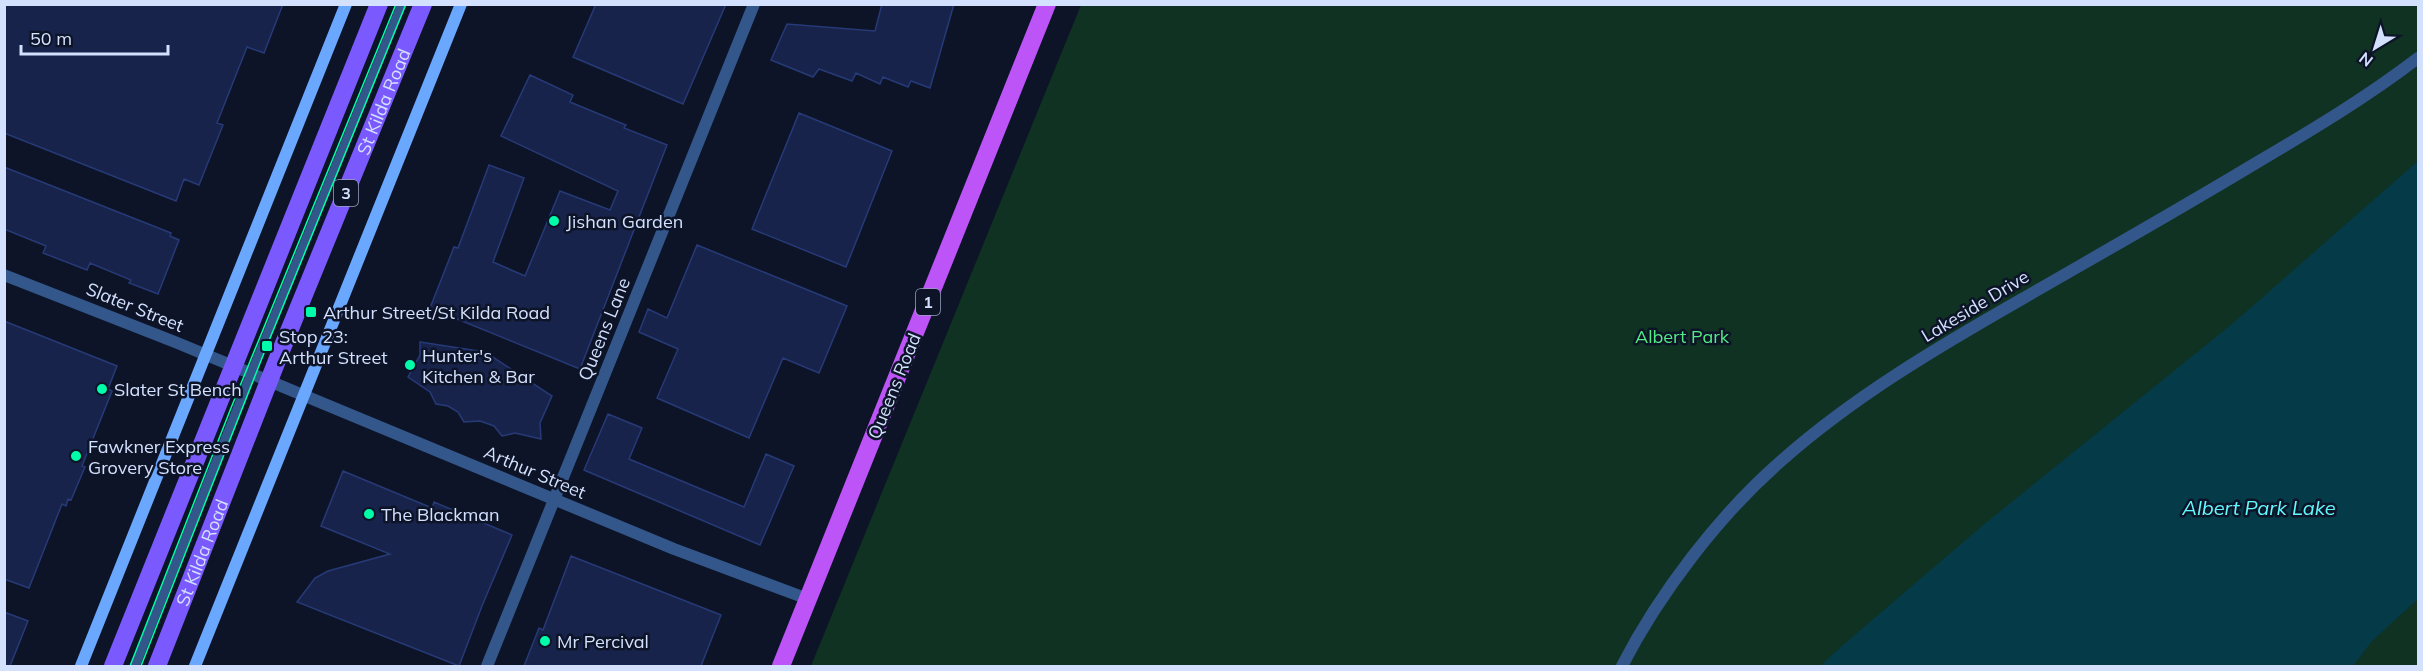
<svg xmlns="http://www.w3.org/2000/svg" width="2423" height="671" viewBox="0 0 2423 671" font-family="Mulish,sans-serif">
<rect width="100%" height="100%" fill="#0d1427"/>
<path fill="#0f3222" d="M1081,5H2418V666H811Z"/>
<path fill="#053a48" d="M2418,161V599L2372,641L2353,666H1820L1843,645L1982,526L2232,324Z"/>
<path fill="#17234a" stroke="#273a78" stroke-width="1.5" d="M4,4H283L264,53L247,47L217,123L223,125L199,185L184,179L176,201L4,133Z
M596,4H726L683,104L573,57Z
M882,4H954L930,88L911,81L908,87L883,77L880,84L856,73L852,81L819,69L813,77L771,60L787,24L875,31Z
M530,75L573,95L570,102L626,125L624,128L667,145L580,369L430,308L454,247L458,248L489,165L524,178L493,262L525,276L560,191L610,210L618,191L501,136Z
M799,113L892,151L846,267L752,229Z
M4,167L171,233L170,236L179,240L158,294L129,283L131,280L90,263L87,270L43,253L46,246L4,229Z
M697,245L847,306L819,373L783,358L749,438L657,398L678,349L639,332L648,309L667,318Z
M4,321L117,366L108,389L112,391L82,466L85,467L71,500L68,499L66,506L62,504L29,588L4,579Z
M420,342L485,352L552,396L540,423L541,439L515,433L502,436L494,426L480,421L464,422L458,412L448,406L436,404L430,392L408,377L420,355Z
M608,414L642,428L629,459L744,507L766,454L794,466L760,545L584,470Z
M343,471L432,508L434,502L512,535L482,606L459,666L297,602L315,578L328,571L390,554L321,526Z
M571,556L721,615L701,666H524L539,628L543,630Z
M4,612L28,621L10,666H4Z"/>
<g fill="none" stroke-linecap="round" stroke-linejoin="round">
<path stroke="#33568b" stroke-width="9" d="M135,666L251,374L402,4"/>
<path stroke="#33568b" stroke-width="12" d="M4,275L175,342L674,549L808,599
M487,666L754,4"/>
<path stroke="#33568b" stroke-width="12" d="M1622,666C1659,594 1719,515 1781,461C1853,397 1938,347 2022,299C2100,254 2178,210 2256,163C2312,130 2367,97 2418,58"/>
<path stroke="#6aa7ff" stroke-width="12" d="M81,666L346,4
M195,666L461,4"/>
<g stroke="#7a5aff" stroke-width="18">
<path d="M113,666L379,4"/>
<path id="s1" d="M157,666L278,358L423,4"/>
</g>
<path stroke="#bc54f7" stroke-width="18" d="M781,666L1047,4"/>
<path stroke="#00feaa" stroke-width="1.5" d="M130,666L231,408L396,4
M141,666L264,353L406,4"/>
</g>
<g fill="#00feaa" stroke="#0d1427" stroke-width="2">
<circle cx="554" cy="221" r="6"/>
<rect x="305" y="306" width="12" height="12" rx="3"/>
<rect x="261" y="340" width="12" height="12" rx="3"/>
<circle cx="410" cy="365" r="6"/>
<circle cx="102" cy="389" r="6"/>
<circle cx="76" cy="456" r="6"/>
<circle cx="369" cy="514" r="6"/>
<circle cx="545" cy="641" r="6"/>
</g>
<g text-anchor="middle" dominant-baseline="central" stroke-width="5" stroke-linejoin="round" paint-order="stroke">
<g fill="#0d1427" stroke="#98a4be" stroke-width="1.5">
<rect x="334" y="180" width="24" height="26" rx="4.5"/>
<rect x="916" y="289" width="24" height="26" rx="4.5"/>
</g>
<g font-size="16" font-weight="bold" fill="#d3e1ff">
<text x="346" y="193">3</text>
<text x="928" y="302">1</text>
</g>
<g font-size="18" fill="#d3e1ff" stroke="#0d1427">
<text stroke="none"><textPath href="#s1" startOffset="608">St Kilda Road</textPath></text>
<text transform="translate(1975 306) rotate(-31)">Lakeside Drive</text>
<text transform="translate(135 307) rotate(22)">Slater Street</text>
<text transform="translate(604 329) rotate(-68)">Queens Lane</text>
<text transform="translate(894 386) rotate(-68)">Queens Road</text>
<text transform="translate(535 472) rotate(23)">Arthur Street</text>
<text stroke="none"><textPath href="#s1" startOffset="122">St Kilda Road</textPath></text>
</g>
<g font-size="18" fill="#d3e1ff" stroke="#0d1427" text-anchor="start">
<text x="566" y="221">Jishan Garden</text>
<text x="323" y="312">Arthur Street/St Kilda Road</text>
<text x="279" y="336">Stop 23:<tspan x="279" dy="21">Arthur Street</tspan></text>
<text x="422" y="355">Hunter's<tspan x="422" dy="21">Kitchen &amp; Bar</tspan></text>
<text x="114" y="389">Slater St Bench</text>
<text x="88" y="446">Fawkner Express<tspan x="88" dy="21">Grovery Store</tspan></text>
<text x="381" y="514">The Blackman</text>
<text x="557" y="641">Mr Percival</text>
</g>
<g font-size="18" fill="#53eb83" stroke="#0d1427">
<text x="1682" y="336">Albert Park</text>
</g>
<g font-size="20" font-style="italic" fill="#61faff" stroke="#0d1427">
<text x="2259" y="507">Albert Park Lake</text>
</g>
</g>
<rect width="2423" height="671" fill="none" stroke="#d3e1ff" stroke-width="12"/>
<g transform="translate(2375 48) rotate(218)" stroke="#0d1427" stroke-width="4.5" paint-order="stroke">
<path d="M0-4.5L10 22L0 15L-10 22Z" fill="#d3e1ff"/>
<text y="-9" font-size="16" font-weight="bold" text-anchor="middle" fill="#d3e1ff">N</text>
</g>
<path d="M21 45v9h147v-9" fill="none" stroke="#d3e1ff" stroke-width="3"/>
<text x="30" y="45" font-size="18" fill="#d3e1ff" stroke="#0d1427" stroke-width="4.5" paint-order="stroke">50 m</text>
</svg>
